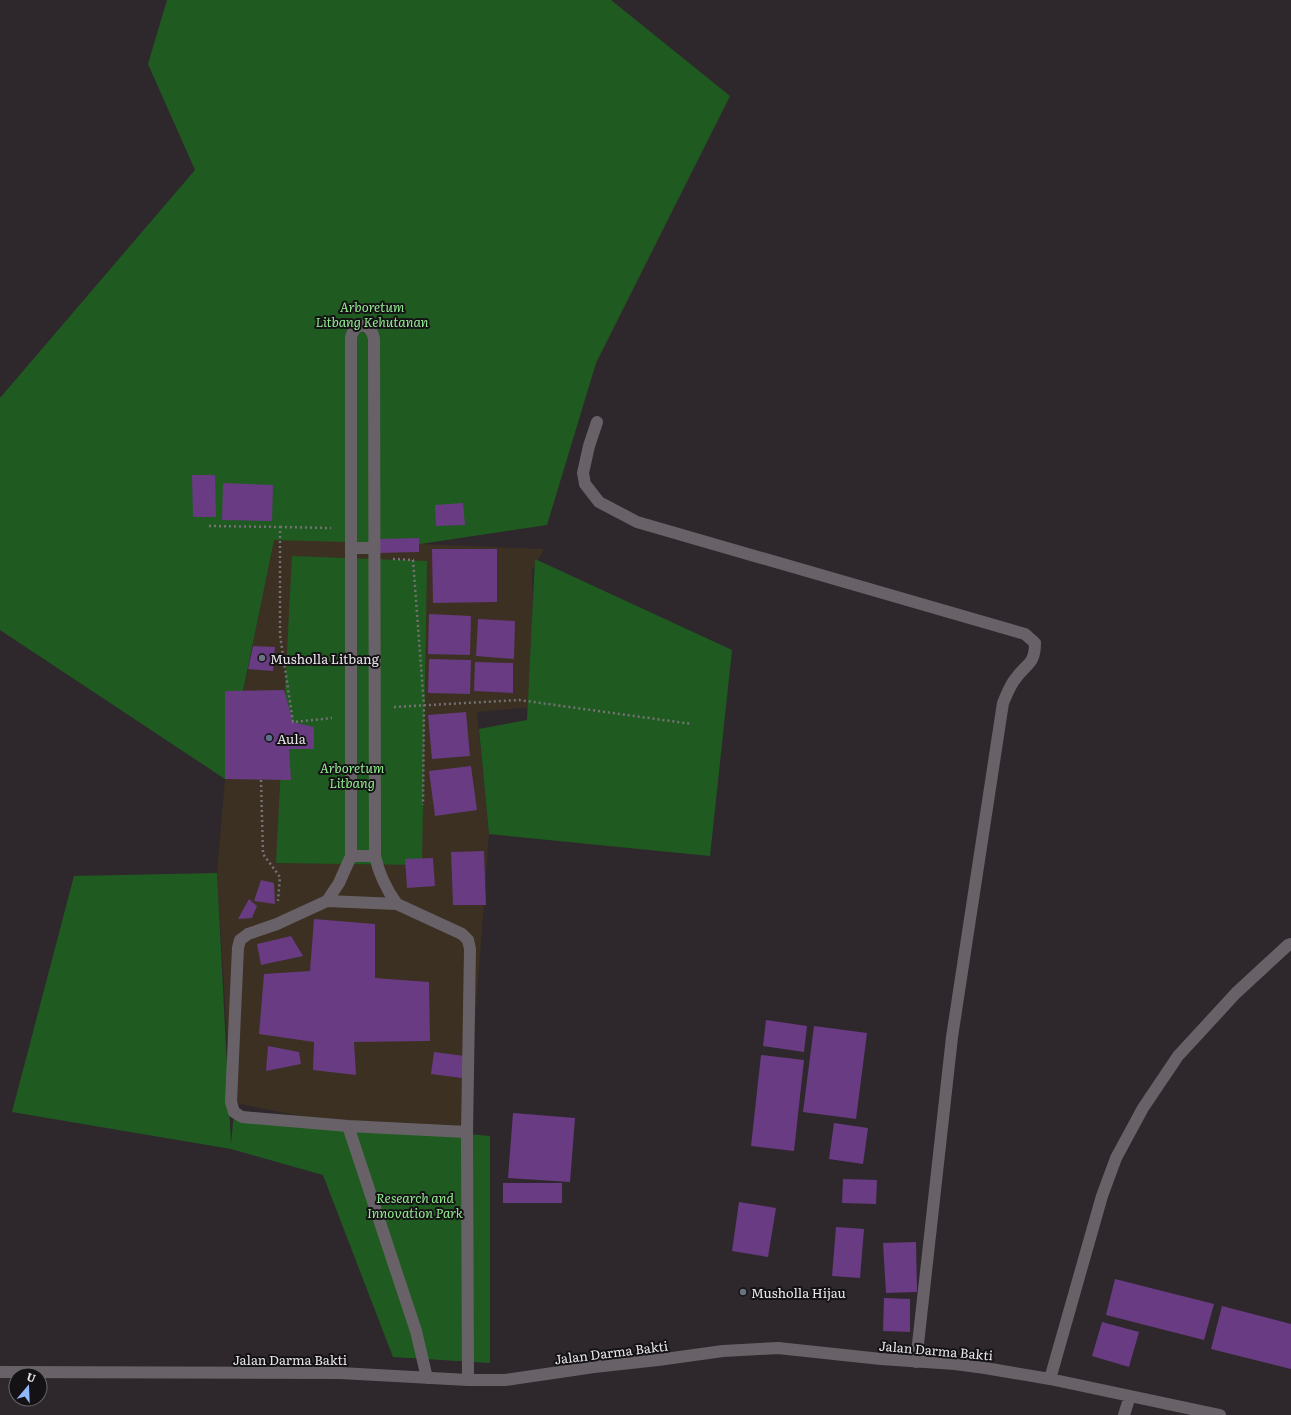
<svg xmlns="http://www.w3.org/2000/svg" width="1291" height="1415" viewBox="0 0 1291 1415" font-family="Literata,serif">
<rect width="100%" height="100%" fill="#2e282d"/>
<path fill="#3b3021" d="M189,471L420,544L544,549L532,570L534,707L477,712L489,834L467,1132L348,1126L231,1102L217,873L225,779L253,646Z"/>
<path fill="#1f5b21" d="M167,0H611L730,96L596,363L547,525L420,544L274,540L225,779L0,630V398L195,170L148,64Z
M292,556L427,561L422,865L276,863Z
M535,559L732,650L710,856L489,834L479,729L527,720Z
M217,873L231,1144L234,1112L490,1136V1363L393,1357L323,1175L231,1149L12,1112L74,876Z"/>
<path fill="#693b82" d="M192,475H215L216,517H193Z
M223,483L273,485L272,521L222,520Z
M463,503L465,525L436,526L435,505Z
M419,538V552L378,553V539Z
M432,549H497V602L433,603Z
M429,614L471,616L470,655L428,654Z
M478,619L515,621L514,659L476,656Z
M253,646L275,647L273,671L248,669Z
M429,659L471,660L470,694L428,693Z
M475,662L513,663V693L474,691Z
M284,690L293,722L314,727V749H289L291,780L225,779V691Z
M466,712L470,756L432,759L428,715Z
M471,766L477,810L435,816L429,771Z
M484,851L486,905H453L451,852Z
M433,858L435,886L407,888L405,859Z
M261,880L274,883L275,904L254,901Z
M249,899L257,906L252,918L238,919Z
M314,919L375,924V978L429,982L430,1041L354,1042L356,1075L313,1070L314,1042L259,1034L264,974L310,971Z
M291,936L303,956L261,965L257,944Z
M766,1020L807,1026L804,1052L763,1046Z
M814,1026L867,1033L856,1119L803,1112Z
M268,1046L299,1052L301,1064L266,1071Z
M434,1052L465,1056L462,1078L431,1074Z
M761,1055L804,1060L794,1151L751,1146Z
M513,1113L575,1118L570,1182L508,1178Z
M834,1123L868,1128L863,1164L829,1159Z
M843,1179L877,1180L876,1204L842,1203Z
M503,1183H562V1203H503Z
M739,1202L776,1208L768,1257L732,1251Z
M836,1227L864,1229L860,1278L832,1276Z
M916,1242L917,1292L886,1293L883,1243Z
M1115,1279L1214,1304L1204,1340L1106,1315Z
M884,1298L910,1299V1332L883,1331Z
M1222,1306L1291,1324V1369L1211,1349Z
M1102,1322L1139,1332L1129,1367L1092,1356Z"/>
<g fill="none" stroke-linecap="round" stroke-linejoin="round">
<path stroke="#757175" stroke-width="2.5" stroke-dasharray="2 3" stroke-linecap="butt" d="M209,526L280,527V635L293,722L332,718
M280,527L331,528
M393,559L413,560L424,706L423,805
M394,707L519,700L692,724
M261,780L263,854L280,877L278,901"/>
<path stroke="#686268" stroke-width="12" d="M597,422L589,446L583,473L585,484L599,502L637,522L1025,634L1035,643C1035,664 1027,663 1016,678C1010,685 1007,694 1003,703L952,1037L916,1362
M351,548H374
M351,856H375
M327,901L339,883L351,856V337C356,321 371,322 374,339L375,856C379,874 386,889 397,904
M348,1126L416,1331L427,1378
M467,1132L348,1126L242,1117L234,1112L231,1102L238,948L240,940L248,934L277,924L327,901L397,904L462,934L468,940L470,949L467,1132L468,1380
M0,1372L340,1373L468,1380H505L594,1367L658,1360L723,1351L778,1348L881,1359L955,1364L985,1368L1050,1379L1220,1415
M1050,1379L1102,1196L1116,1158L1143,1108L1178,1056L1236,993L1288,945L1291,944
M1124,1415L1130,1396"/>
</g>
<g fill="#6b7280" stroke="#141214" stroke-width="1.5">
<circle cx="262" cy="658" r="4"/>
<circle cx="743" cy="1292" r="4"/>
</g>
<circle fill="#5c6f8a" stroke="#141214" stroke-width="1.5" cx="269" cy="738" r="4"/>
<g text-anchor="middle" dominant-baseline="central" stroke-width="4" stroke-linejoin="round" paint-order="stroke">
<g font-size="13" font-style="italic" fill="#92ec90" stroke="#141214">
<text x="372" y="306">Arboretum<tspan x="372" dy="15">Litbang Kehutanan</tspan></text>
<text x="352" y="767">Arboretum<tspan x="352" dy="15">Litbang</tspan></text>
<text x="415" y="1197">Research and<tspan x="415" dy="15">Innovation Park</tspan></text>
</g>
<g font-size="13" fill="#e8e5e8" stroke="#141214" text-anchor="start">
<text x="270" y="658">Musholla Litbang</text>
<text x="277" y="738">Aula</text>
<text x="751" y="1292">Musholla Hijau</text>
</g>
<g font-size="13" fill="#e8e5e8" stroke="#141214">
<text transform="translate(936 1350) rotate(5)">Jalan Darma Bakti</text>
<text transform="translate(611 1352) rotate(-7)">Jalan Darma Bakti</text>
<text x="290" y="1359">Jalan Darma Bakti</text>
</g>
</g>
<g transform="translate(28 1387) rotate(19)"><circle r="19" fill="#141214" stroke="#696669"/>
<path d="M0-3L7 15L0 10L-7 15Z" fill="#91b8fd"/>
<text y="-6" font-size="11" font-weight="bold" text-anchor="middle" fill="#e8e5e8">U</text>
</g>
</svg>
